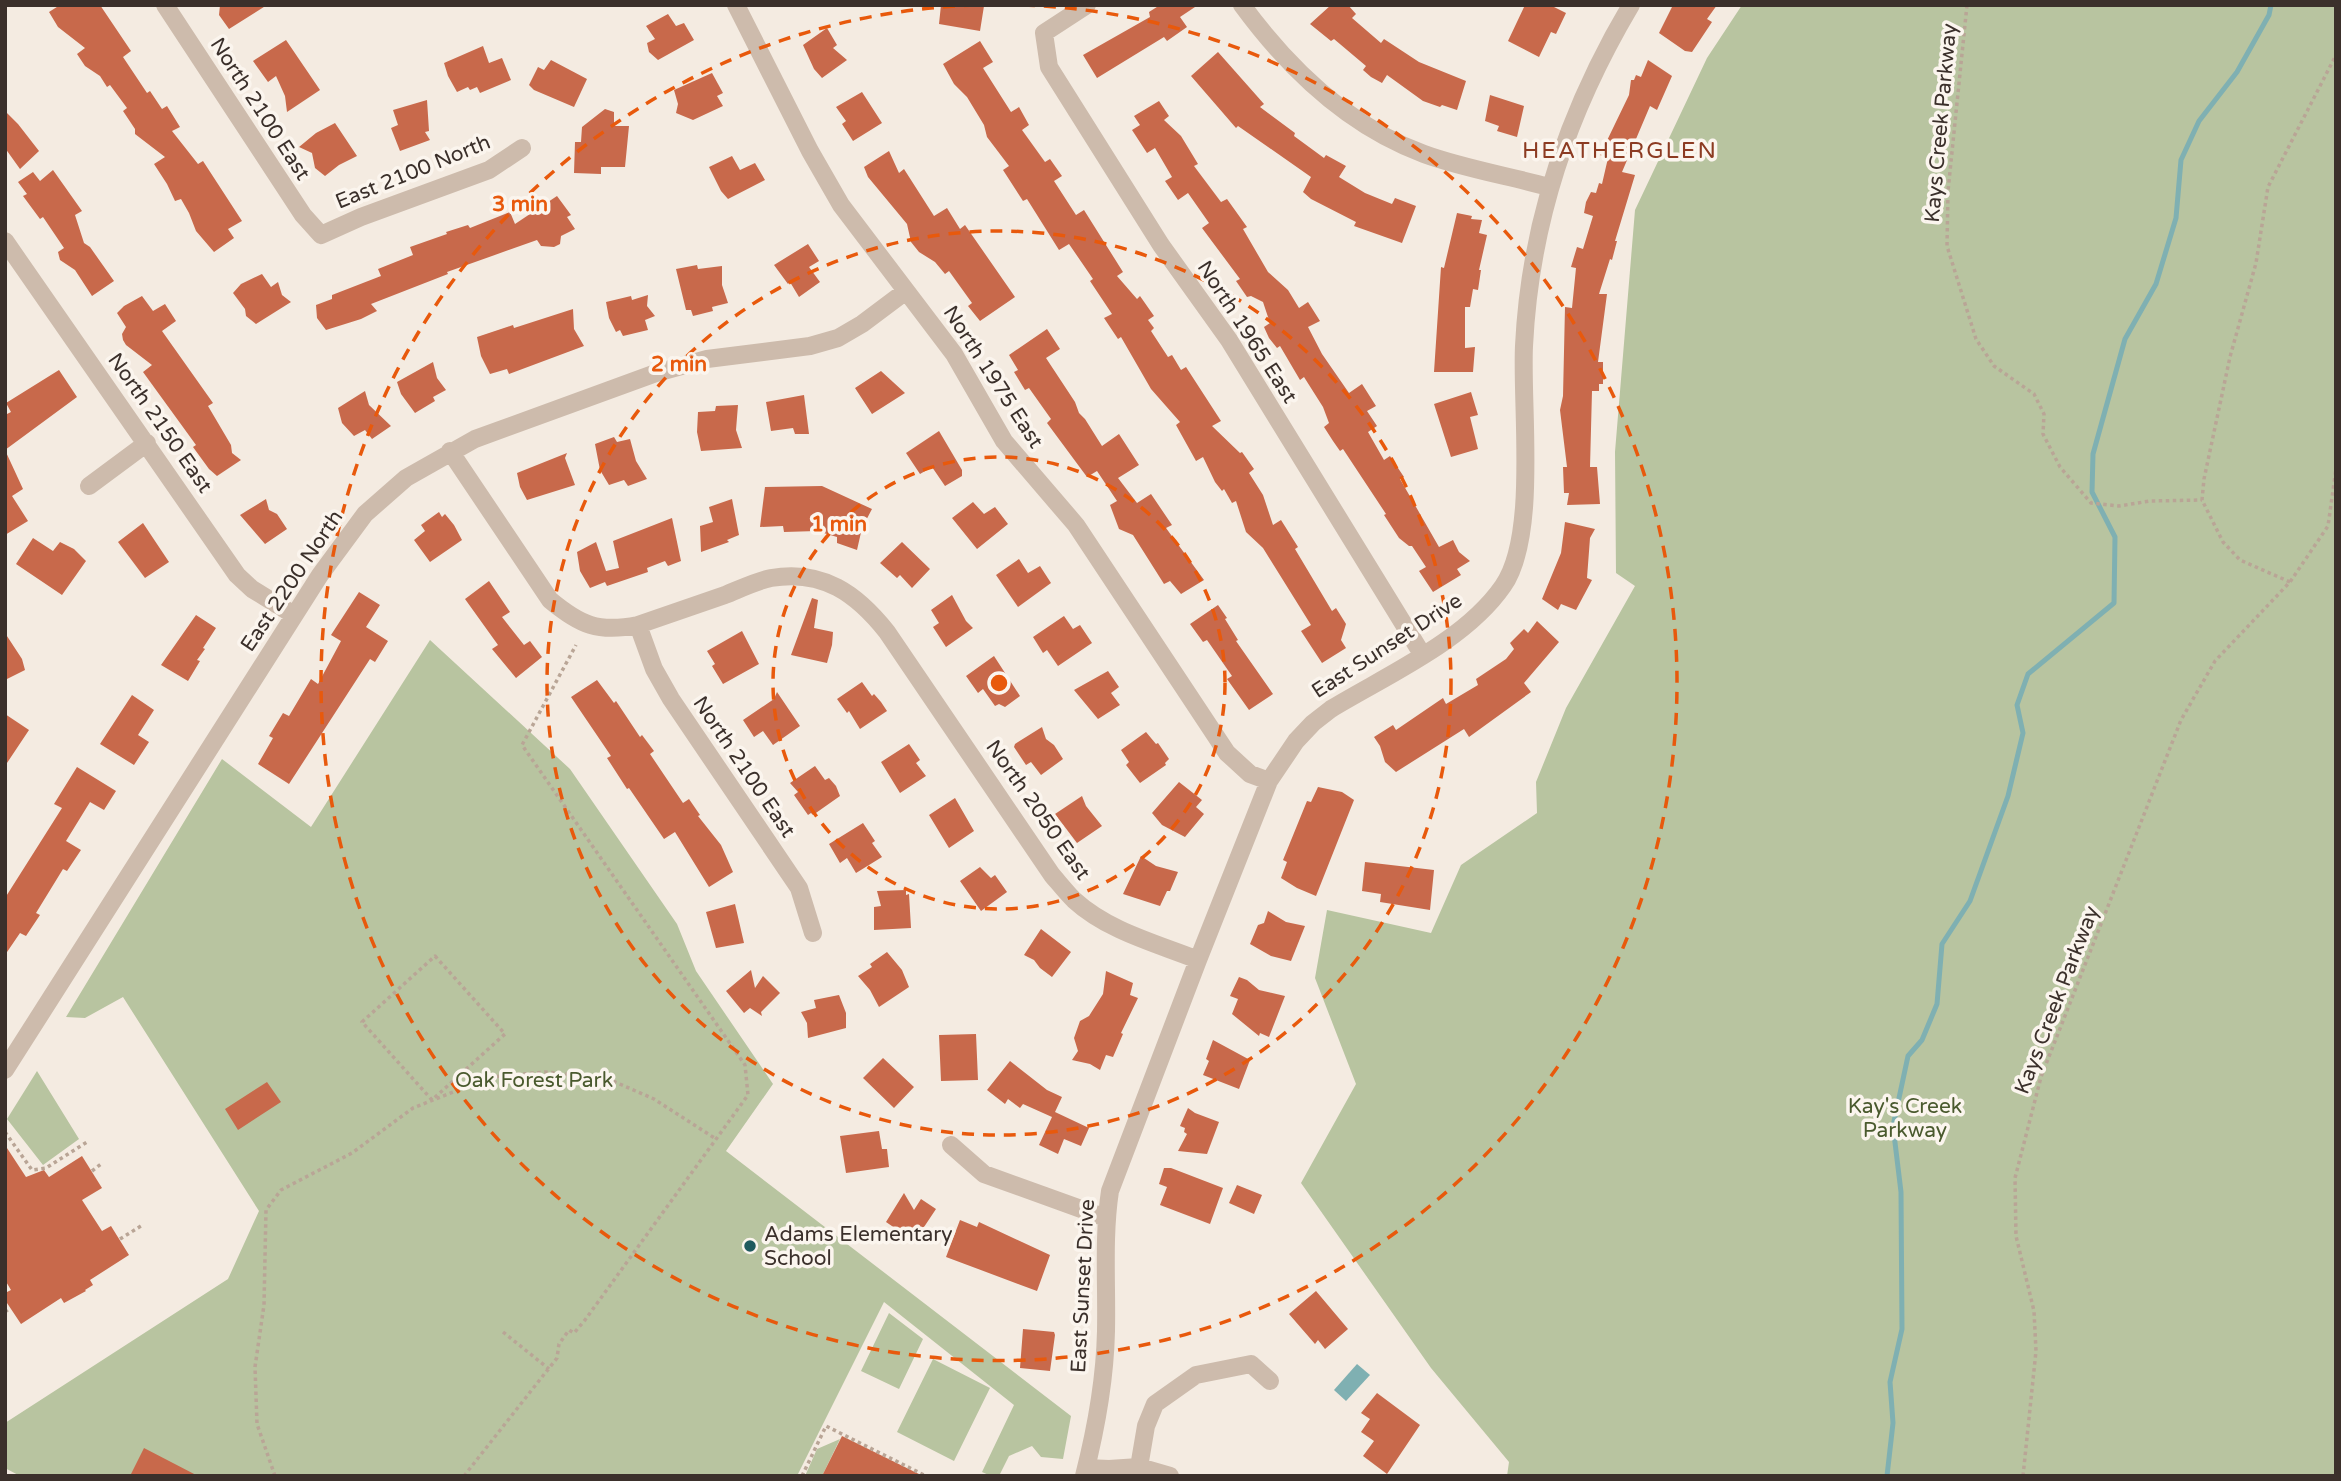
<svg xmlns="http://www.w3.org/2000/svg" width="2341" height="1481" viewBox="0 0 2341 1481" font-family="'Varela Round',sans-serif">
<rect width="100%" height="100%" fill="#f4ebe1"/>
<path fill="#b8c4a0" d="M1742,5H2336V1476H1507L1509,1462L1431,1368L1301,1183L1356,1084L1315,978L1327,910L1431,933L1461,865L1537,813L1536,782L1566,708L1635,586L1616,573L1615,452L1635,210L1707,58Z
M430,640L570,769L677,924L696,971L773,1084L726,1151L1071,1416L1063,1459L1041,1457L1032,1446L1009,1456L999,1476H991L982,1472L1014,1405L884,1302L797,1476H20L5,1468V1423L228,1279L259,1211L123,997L85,1018L66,1017L222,759L311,827Z
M37,1071L79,1139L43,1165L7,1119Z
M889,1313L923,1339L899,1389L861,1371Z
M933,1359L990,1388L954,1461L897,1432Z
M840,1439L822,1476H805L817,1449Z"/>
<path fill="#7fb0b2" d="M1357,1364L1370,1375L1346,1401L1334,1390Z"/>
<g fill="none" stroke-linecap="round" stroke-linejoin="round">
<path stroke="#7fb0b2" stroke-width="5" d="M1887,1476L1893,1423L1890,1382L1902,1329L1901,1192L1893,1126L1908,1056L1922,1040L1937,1004L1942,944L1970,901L2008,796L2023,733L2017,705L2028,674L2114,603L2115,537L2092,492L2093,454L2125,339L2156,284L2176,218L2181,160L2199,121L2237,72L2269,15L2271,5"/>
</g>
<path fill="#c8694b" d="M60,5H100L131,51L123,57L147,93L150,91L162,109L167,106L180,127L172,131L198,164L203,161L242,221L228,229L234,238L214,252L196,231L189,213L181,199L175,201L167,184L154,164L165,157L135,134V129L123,111L127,108L110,85L107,87L100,76L85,66L77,54L85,48L58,27L49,12Z
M220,5H267L229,29L219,15Z
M941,5L984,6L980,31L939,24Z
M1160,5H1198L1180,17L1187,27L1167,41L1164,37L1097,78L1083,55L1150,17L1149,12Z
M1331,5H1348L1356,14L1352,18L1381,43L1384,39L1419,62L1466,81L1457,110L1442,105L1440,107L1423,101L1387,75L1382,83L1371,77L1363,70L1366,66L1334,39L1331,41L1310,24Z
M1525,5H1550L1566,13L1556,34L1551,32L1539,57L1508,41Z
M1673,5H1717L1707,19L1712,22L1692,52L1685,51L1659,33Z
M668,14L676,26L684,23L694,40L658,60L649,52L647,43L655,39L646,26Z
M827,28L837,45L833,48L847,60L822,78L814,69L803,45Z
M286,40L320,90L287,112L285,96L276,76L268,82L253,61Z
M980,41L993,62L983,68L1011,112L1019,107L1029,125L1022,130L1045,162L1050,159L1062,176L1054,181L1076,215L1084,210L1123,272L1117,276L1137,299L1140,296L1154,316L1148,320L1154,328L1151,331L1168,357L1172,355L1181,370L1186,367L1221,421L1212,426L1240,453L1242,452L1254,469L1249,473L1263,495L1273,525L1281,520L1298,547L1295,549L1332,611L1336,608L1346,624L1341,640L1346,648L1322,663L1301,631L1311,625L1263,548L1246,532L1236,501L1232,503L1224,489L1222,491L1215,482L1203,457L1196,461L1176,425L1180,422L1151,389L1121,337L1118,339L1104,318L1112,314L1090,281L1093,279L1069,244L1059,250L1027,199L1023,201L1003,170L1009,166L987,137L984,125L967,97L954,84L943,64Z
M483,46L489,63L502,58L511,80L480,93L477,87L470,90L468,87L457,92L448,76L444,63Z
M1218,52L1264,104L1260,107L1295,133L1294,136L1324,158L1326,155L1346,166L1339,177L1365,193L1392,204L1395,198L1416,206L1402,243L1354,226L1356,222L1311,199L1303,192L1311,177L1238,126L1236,128L1191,76Z
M551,60L587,79L574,107L534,90L529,85L538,67L544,70Z
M1648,60L1672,76L1657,110L1650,106L1622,172L1635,175L1615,241H1617L1612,260L1610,259L1599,294H1607L1598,362H1603V384H1599V391H1592L1590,467H1597L1600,504L1567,505L1569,493H1564L1563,467H1567L1560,410L1563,396L1565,307L1572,308L1576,268L1571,267L1577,247L1583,249L1593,216L1584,213L1586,202L1591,192L1596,193L1599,183L1602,184L1608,158L1600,155L1629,95L1631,80H1634L1636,75L1641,77Z
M712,73L723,93L717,96L723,106L693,120L676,113L678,104L674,90Z
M862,92L882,123L853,141L842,124L846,121L836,107Z
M1490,95L1524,106L1517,137L1497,131L1499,126L1485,121Z
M427,100L429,131L425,132L430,140L400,151L391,128L398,125L393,110Z
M1159,101L1169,116L1164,120L1181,136L1198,164L1194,166L1221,202L1227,199L1247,227L1243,229L1268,272L1288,290L1299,308L1308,302L1320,321L1308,327L1322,354L1349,393L1362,384L1376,406L1367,411L1377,426L1368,432L1384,460L1390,456L1404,477L1400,479L1439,547L1453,540L1459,552L1470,561L1457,569L1461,575L1433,592L1419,571L1426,567L1412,546H1409L1399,538L1384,515L1386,514L1343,449L1340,451L1333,441L1324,427L1329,423L1323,407L1304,377L1300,380L1280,346L1277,348L1269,338L1264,327L1270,323L1263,302L1251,296L1247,297L1236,281L1240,279L1202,228L1209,223L1188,193L1178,200L1165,181L1172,177L1155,148L1147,153L1132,130L1140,125L1134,116Z
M605,109L614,112V126H629L625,167H601V174L574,173L575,142H581L582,127Z
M5,111L18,124L39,151L20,169L5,148Z
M335,123L357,156L339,165L325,176L315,168L312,153L299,147L316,133Z
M889,151L899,173L904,169L934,216L947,208L960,229L965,225L1015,297L980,321L968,306L972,303L949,271L945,274L935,262L919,252L911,242L907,224L868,177L864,167Z
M732,156L740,170L755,163L765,180L728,199L721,191L709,167Z
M53,170L82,211L75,215L84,243L90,247L114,281L92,296L75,270L60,260L58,252L64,248L43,217L40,219L23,196L27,194L18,182L33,172L40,181Z
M557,196L571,215L567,217L575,229L561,236L560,244L554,247L541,246L537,240L447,272L448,274L371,304L377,311L361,319L326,330L317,318L316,305L332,299V295L381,276L378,269L413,255L410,247L447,234L446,232L468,225L470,228L510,212L515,224Z
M1457,213L1472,216L1471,219L1482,220L1479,233L1487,235L1479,270H1481L1478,290L1473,289L1470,307H1465V348L1475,347L1473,372H1434L1441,267L1444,268Z
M808,244L819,261L809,267L820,282L799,297L790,282L788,284L774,265Z
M697,265L698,269L722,266V285L728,303L712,307L713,311L693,316L691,310H686L676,269Z
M262,274L271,287L278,282L282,295L291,302L256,324L246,316L245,309L233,293L241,284Z
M648,295L647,306L655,316L645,320L648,330L623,336L620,330L616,332L609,318L606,302L631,296L632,300Z
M142,296L153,311L165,304L176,321L162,331L213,403L208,406L231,445L232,453L241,460L217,476L209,469L193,447L196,445L143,372L152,365L126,345L123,340L122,334L126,327L117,313L124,306Z
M573,309L574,329L584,346L509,374L507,369L490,374L481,356L477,337L513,325L514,328Z
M1047,329L1060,349L1046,358L1075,402L1079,413L1085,419L1102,446L1119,434L1139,465L1118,478L1137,503L1151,494L1172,525L1166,528L1204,580L1181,594L1170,581L1164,584L1133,535L1119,529L1110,505L1117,501L1097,471L1087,477L1047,423L1051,419L1029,388L1025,390L1014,372L1018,370L1009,355Z
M433,362L437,378L446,390L433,397L435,401L415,413L401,394L397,382Z
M59,370L77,397L5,450L23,489L12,496L28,521L5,535V415L11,412L6,403Z
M881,371L905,393L872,414L855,388Z
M365,391L369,405L391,426L372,439L365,430L354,436L342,423L338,408Z
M1471,392L1478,415L1470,417L1478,449L1451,457L1434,404Z
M804,395L809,434H795L793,428L771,431L766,402Z
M738,405L736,430L742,448L701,451L697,432L698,412L715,411L716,406Z
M939,431L962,470V476L945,486L932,467L920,474L906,453Z
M614,437L617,442L630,439L636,461L647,479L628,486L624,480L609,485L600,470L595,444Z
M567,453L565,458L575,485L527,500L520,487L517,473Z
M822,486L872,509L862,528L857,550L837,543V537L817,531L784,532L783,526L760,527L765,487Z
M266,499L269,510L277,514L287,529L265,544L240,515Z
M732,499L739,535L727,540L729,542L701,552L700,526L713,522L709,507Z
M973,502L984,514L995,507L1008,524L977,549L952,518Z
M439,512L442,517L445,514L454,525L462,540L430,562L414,540L425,531L421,525Z
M672,518L681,561L668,566L665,561L647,568L648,572L607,586L605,582L590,588L580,571L577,552L596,542L606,571L619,568L613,541Z
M1565,522L1595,529L1590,538L1587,578L1592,580L1576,610L1561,604L1558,610L1542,599L1561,553Z
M143,523L169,562L145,578L118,542Z
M33,538L53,551L60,542L74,549L86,561L62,595L16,564Z
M902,542L930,569L912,588L900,575L897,578L880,563Z
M1019,559L1028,573L1040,566L1051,583L1018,607L996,575Z
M489,581L510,612L502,617L524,645L530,641L542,657L516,678L492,649L498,645L465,599Z
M359,592L380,605L366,627L388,641L375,662L370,659L289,784L258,764L273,738L269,736L283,713L289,716L311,679L318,684L341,641L331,635Z
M952,595L966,621L973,628L946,647L933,627L939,623L931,610Z
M812,598L818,600L814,628L833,632L832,645L827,663L791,655Z
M1218,605L1227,618L1225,619L1238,640L1236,641L1273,694L1249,710L1227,679L1232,676L1207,640L1203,642L1190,624Z
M196,615L216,628L203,648L205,649L197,660L200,661L188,681L161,665Z
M1064,616L1073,629L1080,625L1092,643L1058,666L1047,650L1043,653L1033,637Z
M1537,621L1559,642L1524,683L1531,692L1469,737L1464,729L1396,772L1385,762L1380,746L1374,737L1393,725L1396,730L1443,698L1446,704L1478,685L1476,679L1506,659L1514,649L1510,643L1524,629L1528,633Z
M742,631L759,664L723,684L712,666L715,664L707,651Z
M5,633L22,659L25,670L5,680Z
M994,656L1020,696L1005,707L999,704L995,706L983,689L978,693L966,676Z
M1108,671L1119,687L1111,693L1120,705L1098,719L1074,690Z
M597,680L614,703L616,701L640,737L642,735L654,751L650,754L683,803L689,799L700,815L698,816L721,845L733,872L709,887L675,832L664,839L629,788L627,789L607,758L611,756L571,697Z
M862,682L872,696L874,694L881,702L887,711L860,729L849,711L847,713L837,699Z
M777,692L800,726L773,745L763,731L754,737L743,720L774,699Z
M132,695L154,710L138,735L149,742L134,765L100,744Z
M5,714L29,730L5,766Z
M1042,727L1046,739L1054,745L1063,759L1041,775L1031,762L1026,765L1014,747L1015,744Z
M1146,732L1156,744L1158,743L1169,759L1165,763L1166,765L1140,783L1126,765L1129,762L1121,750Z
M909,744L920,760L916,763L926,776L900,793L881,762Z
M815,766L825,780L829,778L836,786L840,796L813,815L811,813L808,815L794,795L798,792L790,783Z
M77,767L116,791L104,810L90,802L66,841L81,850L67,871L63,869L36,913L40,915L26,936L20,933L5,955V898L62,808L54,804Z
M1179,782L1202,800L1196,807L1204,814L1185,837L1162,825L1152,813Z
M1318,787L1342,792L1354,800L1316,896L1297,888L1281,878L1287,862L1283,860L1307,801L1311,802Z
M1082,796L1086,806L1102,826L1077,843L1055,814Z
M955,798L974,831L949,848L929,815Z
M863,823L875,841L872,843L882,857L856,873L847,858L840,863L829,844Z
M1141,856L1156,866L1178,872L1170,891H1167L1160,906L1123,894Z
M1365,862L1434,870L1430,910L1380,902L1381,894L1362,891Z
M980,867L991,878L995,875L1007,892L981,911L960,881Z
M906,890V895L909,894L911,928L874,930V907L881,906L877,891Z
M735,904L744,943L716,948L706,912Z
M1268,911L1286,922L1305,926L1291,961L1271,956L1250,944L1258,925L1264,923Z
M1041,929L1071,952L1052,977L1040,968L1034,960L1024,955Z
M887,952L902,970L909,987L879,1007L870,990L858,976L872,967L870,964Z
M751,970L755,988L763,976L780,993L761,1012L762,1016L750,1008L744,1013L726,991Z
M1106,971L1133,983L1130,995L1138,998L1121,1033L1123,1034L1113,1057L1106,1055L1100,1070L1090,1064L1072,1060L1078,1051L1074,1038L1080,1021L1089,1016L1103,994Z
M1239,977L1247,980L1259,990L1285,996L1269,1037L1260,1033L1259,1036L1232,1014L1238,999L1230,996Z
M839,995L846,1013V1028L808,1038L807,1023L801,1012L816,1008L814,1000Z
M976,1034L978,1080L941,1081L939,1035Z
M1213,1040L1250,1060L1239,1089L1203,1075L1209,1061L1206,1059Z
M883,1058L914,1087L894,1108L863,1078Z
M1010,1061L1047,1090L1062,1097L1055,1112L1089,1128L1081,1146L1064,1139L1058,1154L1039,1145L1052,1117L1023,1104L1020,1108L1008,1099L1005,1104L987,1090Z
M267,1082L281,1102L238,1130L225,1109Z
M1188,1108L1195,1113L1219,1122L1207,1154L1178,1151L1187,1134L1184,1132L1185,1128L1180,1126Z
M879,1131L882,1149H887L889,1167L846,1173L840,1136Z
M5,1145L26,1177L44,1170L49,1177L82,1156L102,1188L82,1200L102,1231L111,1226L129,1255L90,1280L93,1285L85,1290L86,1291L64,1303L61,1298L21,1324L5,1300V1293L11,1290L5,1280Z
M1164,1168H1171L1223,1188L1210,1224L1160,1205L1167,1187L1159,1184Z
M1237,1185L1262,1195L1254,1214L1229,1203Z
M904,1193L914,1210L921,1199L936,1209L916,1239L913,1237L911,1239L886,1222Z
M960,1220L977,1227L979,1222L1050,1255L1037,1291L946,1257Z
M1316,1291L1348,1329L1325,1349L1318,1340L1315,1344L1289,1314Z
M1023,1329L1054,1332L1055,1335L1050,1371L1020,1368Z
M1377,1393L1420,1425L1387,1474L1363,1456L1374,1441L1361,1432L1370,1419L1361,1413Z
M842,1436L923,1476H822Z
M144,1448L198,1476H130Z"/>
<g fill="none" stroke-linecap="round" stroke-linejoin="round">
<path stroke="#b9a596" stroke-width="3.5" stroke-dasharray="3.5 3.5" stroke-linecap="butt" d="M1967,5L1948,191L1947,246L1976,339L1994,366L2034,394L2044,414L2043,434L2060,467L2091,503L2119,506L2150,501L2202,500
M2290,582L2240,560L2223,542L2202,500L2204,479L2230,357L2256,263L2268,187L2336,55
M435,956L505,1034L432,1100L362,1022Z
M5,1132L32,1170L46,1168L87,1142
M92,1171L101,1164
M120,1239L141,1226
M5,1312L10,1308
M503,1332L549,1369
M275,1476L257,1424L255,1367L264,1305L266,1210L281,1190L352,1153L413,1108L491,1077L545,1072L606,1078L654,1099L716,1139
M464,1476L557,1358L559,1344L569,1330L574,1333L585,1320L748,1095L745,1065L522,745L576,645
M802,1476L826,1426L926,1476
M2023,1476L2036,1351L2034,1311L2016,1236L2015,1178L2041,1077L2181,720L2215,661L2290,582L2328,526L2336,469"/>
<path stroke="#cdbbac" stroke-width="18" d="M165,5L303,215L321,235L361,217L489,170L522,148
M736,5L810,151L841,205L954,354L1004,441L1076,525L1227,753L1250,774L1269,781
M1087,5L1044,33L1049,67L1161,245L1229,340L1422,654
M1242,5C1289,69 1348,126 1424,154C1462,168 1509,176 1549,187
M5,241L237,575L252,589L294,615
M450,451L550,600C580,625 598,633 638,625C667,615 696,605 725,595C740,589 756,581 771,578C823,569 857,594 887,632L1052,875C1059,883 1066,892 1074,900C1108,931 1155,943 1198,960
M89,486L147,443
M638,625L654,669L671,699L799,888L813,933
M5,1070L320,575L365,514L406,478L475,439L656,373L707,359L810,346L838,338L862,324L906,291
M951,1145L984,1174L1106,1218
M1139,1467L1146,1426L1155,1404L1196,1375L1251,1364L1270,1381
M1086,1468L1109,1469L1139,1467L1170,1476
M1084,1476C1096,1429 1105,1379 1106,1331C1107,1284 1103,1237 1110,1191L1198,960L1269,781L1296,741L1313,723L1331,709C1387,675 1465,641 1503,586C1538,536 1521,408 1524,346C1530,222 1568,111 1631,5"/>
</g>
<g fill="none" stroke="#e8590c" stroke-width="3.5" stroke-dasharray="12 9">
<circle cx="999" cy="683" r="226"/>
<circle cx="999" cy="683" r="452"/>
<path d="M1023 5A678 678 0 1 1 975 5"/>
</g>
<circle fill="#1f5a5e" stroke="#fbf5ee" stroke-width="2.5" cx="750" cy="1246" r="7"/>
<g text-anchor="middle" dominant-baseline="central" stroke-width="7" stroke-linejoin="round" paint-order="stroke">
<g font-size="21" fill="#3b302b" stroke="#fbf5ee">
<text transform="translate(260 109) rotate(57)">North 2100 East</text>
<text transform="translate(1941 123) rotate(-85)">Kays Creek Parkway</text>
<text transform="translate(413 172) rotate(-22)">East 2100 North</text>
<text transform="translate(1247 332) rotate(57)">North 1965 East</text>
<text transform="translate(993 377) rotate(57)">North 1975 East</text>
<text transform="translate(160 423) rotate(55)">North 2150 East</text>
<text transform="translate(292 581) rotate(-56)">East 2200 North</text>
<text transform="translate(1387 646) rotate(-33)">East Sunset Drive</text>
<text transform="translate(744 767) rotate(56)">North 2100 East</text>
<text transform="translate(1038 810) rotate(55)">North 2050 East</text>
<text transform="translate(2057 1000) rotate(-69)">Kays Creek Parkway</text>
<text transform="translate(1083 1286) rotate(-87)">East Sunset Drive</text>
</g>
<g font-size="21" fill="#4a5a2e" stroke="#fbf5ee">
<text x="534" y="1080">Oak Forest Park</text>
<text x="1905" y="1106">Kay's Creek<tspan x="1905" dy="24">Parkway</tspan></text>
</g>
<g font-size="21" fill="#3b302b" stroke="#fbf5ee" text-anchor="start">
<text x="764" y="1234">Adams Elementary<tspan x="764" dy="24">School</tspan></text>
</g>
<g font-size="23" letter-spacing="2" fill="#8c3b22" stroke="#fbf5ee">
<text x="1620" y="151">HEATHERGLEN</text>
</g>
</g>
<circle cx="999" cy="683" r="10" fill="#e8590c" stroke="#fbf5ee" stroke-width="3.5"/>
<g font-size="21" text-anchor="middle" font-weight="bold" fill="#e8590c" stroke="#fbf5ee" stroke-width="7" stroke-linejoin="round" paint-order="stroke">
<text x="520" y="211">3 min</text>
<text x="679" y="371">2 min</text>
<text x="839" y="531">1 min</text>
</g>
<rect width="2341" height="1481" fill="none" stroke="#3b302b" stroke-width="14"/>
</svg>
